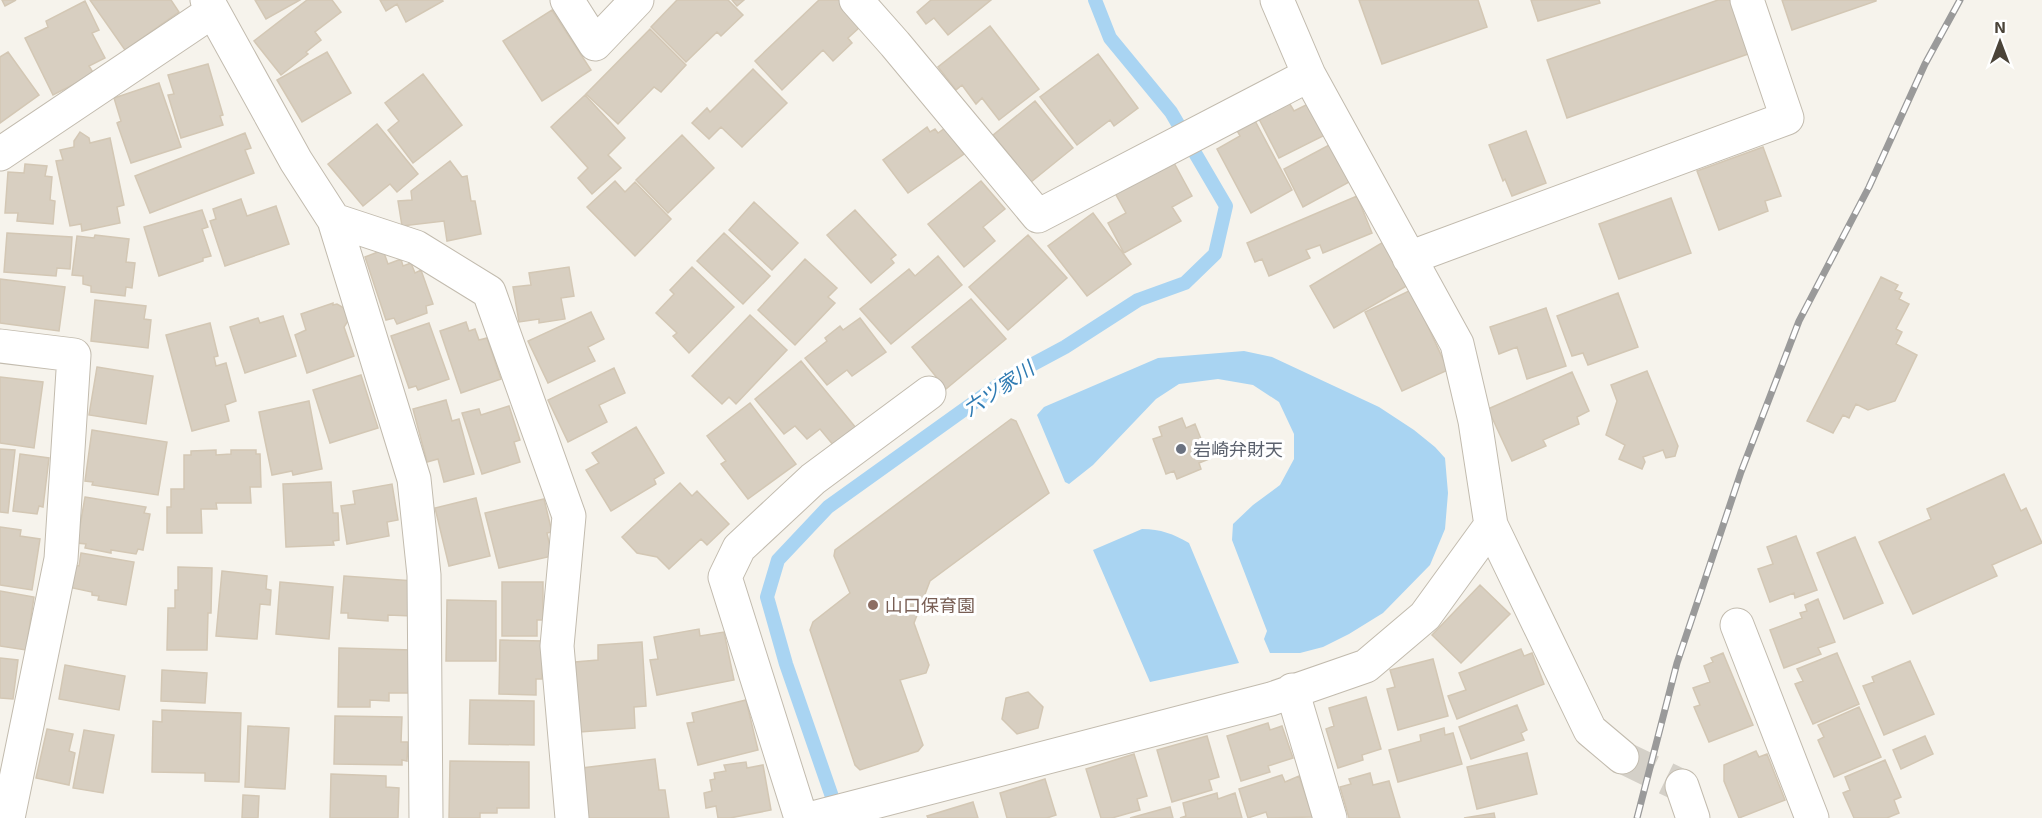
<svg xmlns="http://www.w3.org/2000/svg" width="2042" height="818" viewBox="0 0 2042 818" font-family="'Exo 2','Noto Sans JP',sans-serif">
<rect width="100%" height="100%" fill="#f6f3ec"/>
<path fill="#a9d4f2" d="M1244,351L1272,357L1379,407L1414,430L1435,447L1445,458L1448,493L1445,529L1430,565L1383,613L1349,634L1323,647L1300,653H1270L1264,639L1267,631L1232,540L1233,524L1253,505L1280,485L1294,459V434L1279,402L1253,385L1218,379L1179,384L1156,399L1093,465L1069,484L1065,482L1037,415L1044,407L1158,358Z
M1142,529C1161,529 1173,534 1189,543L1239,663L1150,682L1093,550Z"/>
<g fill="none" stroke-linecap="round" stroke-linejoin="round">
<path stroke="#a9d4f2" stroke-width="14" d="M838,814L786,664L767,597L778,560L828,507L1011,376L1065,347L1138,300L1185,283L1215,254L1226,206L1171,112L1110,38L1095,0"/>
</g>
<path fill="#d8cfc1" stroke="#d3c7b4" stroke-width="1.5" d="M2,0H16L5,6Z
M90,0H171L179,12L125,50Z
M255,0H300L266,19Z
M307,0H332L341,12L315,32L321,40L306,52L308,54L281,75L254,41Z
M380,0H442L443,1L406,22L397,4L386,11Z
M677,0H728L743,15L721,36L717,32L686,62L651,27Z
M732,0H744L737,6Z
M819,0H840L846,7L843,10L860,27L848,38L852,43L833,61L823,50L782,90L755,61Z
M931,0H991L948,35L934,18L926,24L917,12Z
M1359,0H1478L1487,27L1382,64Z
M1531,0H1599L1600,3L1538,21Z
M1718,0H1733L1751,53L1567,118L1547,60Z
M1782,0H1876V1L1792,30Z
M85,1L99,30L92,33L105,58L89,66L94,74L53,95L25,38L48,27L46,21Z
M552,10L591,70L542,101L503,41Z
M990,26L1039,89L999,120L982,98L976,104L962,85L956,90L938,67Z
M650,29L686,65L661,92L654,87L618,124L586,94Z
M8,52L39,95L0,123V57Z
M327,52L351,93L302,122L277,80Z
M1098,54L1138,108L1114,126L1110,120L1077,145L1040,97Z
M208,64L223,115L220,116L223,125L181,138L168,95L174,94L168,75Z
M753,69L787,103L742,147L721,127L709,139L692,123L707,108L710,112Z
M423,74L462,125L413,163L388,130L399,121L385,103Z
M159,83L181,147L131,163L117,123L121,121L114,98Z
M585,95L625,138L608,155L621,168L592,194L578,178L588,168L551,127Z
M1035,101L1073,148L1031,182L993,135Z
M1288,101L1294,111L1308,104L1325,135L1279,158L1258,117Z
M1253,117L1292,190L1251,213L1217,149L1240,136L1235,127Z
M377,124L418,174L397,192L390,184L363,206L328,164Z
M927,127L930,132L935,129L938,133L945,128L964,154L908,193L883,160Z
M1526,131L1546,183L1512,196L1505,179L1503,181L1489,145Z
M80,132L89,138L90,143L110,138L124,205L117,207L120,223L82,231L81,224L70,226L56,161L63,160L60,150L74,147V141Z
M245,133L251,148L245,150L254,173L150,213L135,176Z
M682,135L714,168L668,213L636,180Z
M1331,144L1351,181L1303,207L1284,169Z
M1763,147L1781,196L1765,201L1768,211L1719,230L1697,171Z
M450,161L462,177L467,176L471,201H475L481,234L447,241L444,221L402,226L398,201L412,200L411,191Z
M1173,161L1192,196L1172,207L1181,221L1124,253L1108,223L1126,213L1115,193Z
M25,164L47,166L45,176L52,177L50,200L55,201L53,224L17,221L18,213H5L8,172L24,173Z
M615,181L625,192L635,182L671,219L635,256L587,207Z
M981,181L1005,209L983,227L995,241L964,267L928,224Z
M1357,196L1372,233L1323,253L1320,245L1306,250L1310,258L1269,276L1262,259L1255,262L1247,243Z
M1671,198L1691,253L1619,279L1599,224Z
M241,199L247,216L276,206L289,244L225,266L210,221L216,219L213,209Z
M754,202L798,243L772,270L729,230Z
M202,210L208,227L202,229L211,256L203,258V261L159,276L144,227Z
M855,210L896,255L891,259L894,263L871,283L827,235Z
M1093,213L1131,264L1087,296L1048,246Z
M7,233L72,237L70,269L57,268L56,276L4,272Z
M724,233L770,276L743,304L697,261Z
M95,235L129,239L126,262L135,263L132,288L126,287L125,296L91,292V286L83,284V276L72,275L77,236L94,238Z
M1028,235L1067,278L1008,330L969,287Z
M1385,241L1410,284L1334,328L1310,286Z
M383,250L388,264L401,259L403,266L411,263L415,273L421,270L433,304L426,306L427,313L397,324L394,318L386,320L365,257Z
M938,256L962,285L891,344L860,309L909,269L915,276Z
M805,259L837,288L828,297L835,303L795,345L758,310Z
M569,267L574,296L561,298L565,319L539,323V319L519,322L513,287L531,285L529,273Z
M692,267L734,307L689,353L673,336L677,333L656,313L674,294L670,290Z
M1881,277L1898,285L1895,290L1902,293L1899,299L1909,304L1896,329L1902,332L1896,344L1917,355L1895,401L1868,410L1856,404L1849,418L1843,415L1833,433L1807,421Z
M0,279L65,287L59,331L0,323Z
M1411,290L1448,370L1402,391L1365,312Z
M1618,293L1638,347L1588,365L1583,353L1572,356L1557,316Z
M971,299L1006,339L946,389L912,347Z
M95,300L146,306L144,319L151,320L148,348L91,341Z
M333,303V305L337,304L344,308L348,321L344,327L354,356L307,373L295,335L306,330L301,314Z
M1546,308L1566,366L1527,379L1517,347L1499,354L1490,327Z
M591,312L604,339L588,347L595,361L548,383L528,341Z
M750,315L787,350L736,404L729,397L722,404L692,376Z
M283,316L296,356L245,373L230,327L258,318L260,323Z
M860,318L886,352L852,376L847,370L827,385L805,358L827,341L825,338L840,326L843,330Z
M466,322L469,331L475,329L479,340L487,338L501,379L461,393L440,331Z
M210,323L218,356L214,357L216,366L226,363L236,401L225,405L229,421L192,431L166,335Z
M429,323L449,379L418,390L416,386L409,388L391,336Z
M801,361L856,428L834,446L820,429L807,439L795,426L784,434L755,399Z
M97,367L153,376L146,424L89,415Z
M614,368L625,393L599,405L607,422L568,442L548,400Z
M1647,371L1678,446L1675,456L1666,458L1663,450L1643,457L1645,462L1642,469L1619,459L1625,445L1606,435L1617,401L1611,385Z
M1572,372L1589,411L1577,417L1579,424L1543,440L1546,446L1512,461L1488,409Z
M361,375L378,428L330,443L313,390Z
M0,377L43,382L34,448L0,443Z
M446,400L452,421L459,419L474,474L444,482L438,459L427,462L413,409Z
M309,401L322,469L293,475L292,471L272,475L259,412Z
M750,403L796,464L748,499L721,464L726,461L707,436Z
M509,406L520,440L514,442L520,462L482,474L462,413L479,409L481,415Z
M1182,418L1186,428L1195,424L1209,459L1199,463L1201,469L1177,479L1174,471L1166,474L1153,439L1162,436L1159,427Z
M1011,419L1016,421L1049,493L930,581L914,623L929,665L926,673L900,680L923,745L918,751L860,770L855,765L810,630L813,622L850,593L834,556L835,550Z
M636,427L664,473L654,479L656,484L611,511L586,470L599,463L592,453Z
M92,430L167,442L158,495L92,485L93,482L85,481Z
M0,449L15,450L8,513L0,512Z
M216,450V455L231,454V450H256V454H260L261,487H250L251,503H216L217,509H201L202,533H167V507H171V489H184V455H191V451Z
M20,454L49,458L43,507L39,506L37,514L13,511Z
M2004,474L2021,511L2026,508L2042,543L1992,565L1997,576L1913,614L1879,542L1931,519L1927,509Z
M331,482L333,513H338L339,540L333,541L334,545L286,547L283,484Z
M680,483L692,496L697,491L729,524L707,545L701,539L669,569L657,557L637,553L622,537Z
M392,484L398,520L387,522L389,536L347,544L341,506L355,504L353,491Z
M85,497L146,507L144,513L150,514L143,550L138,549L136,554L111,550V553L85,548L86,544L77,543Z
M476,498L490,556L449,566L435,508Z
M544,499L552,532L547,533L552,556L499,568L485,513Z
M0,527L21,530L20,536L40,539L32,590L0,585Z
M1796,536L1817,590L1795,598L1794,593L1770,602L1758,569L1773,564L1767,547Z
M1855,537L1883,603L1844,619L1817,553Z
M81,553L134,562L126,605L98,600L99,596L92,595V592L68,587L72,565L79,566Z
M178,567L212,568L211,613H208L207,650H167L168,608H175V590H178Z
M222,571L267,576L266,589L271,590L270,605L260,604L257,639L216,636Z
M344,576L414,581L412,616L388,615V621L348,618V613H341Z
M280,582L333,587L329,639L276,634Z
M502,582H543V620H537V636H502Z
M1480,585L1510,614L1461,663L1432,635Z
M0,591L34,597L26,650L0,646Z
M1818,599L1835,642L1818,648L1821,654L1784,668L1770,630L1802,618L1800,613L1807,611L1805,605Z
M447,600L496,601V661H446Z
M699,629L700,636L724,632L734,680L657,695L650,660L658,659L654,637Z
M500,640L543,641L542,679H536V695L499,694Z
M642,642L646,706L634,707L635,728L580,732L575,662L598,660V645Z
M339,648L412,650L411,693H389V701L370,700V707H338Z
M1521,649L1524,656L1532,653L1544,684L1457,719L1448,696L1466,690L1459,673Z
M1723,653L1753,725L1709,742L1694,707L1700,705L1693,688L1710,682L1704,666L1713,662L1711,658Z
M1837,653L1859,704L1813,724L1795,684L1803,681L1797,669Z
M0,658L18,660L13,699L0,698Z
M1433,659L1448,716L1398,730L1387,689L1395,687L1390,670Z
M1910,661L1934,714L1884,735L1863,686L1874,682L1872,677Z
M65,665L125,676L119,710L59,699Z
M162,670L207,673L205,703L161,701Z
M1028,692L1043,707L1038,728L1017,734L1002,719L1006,698Z
M1366,697L1381,749L1362,755L1363,760L1338,768L1326,729L1334,726L1329,708Z
M470,700L534,701V745L469,744Z
M746,700L758,750L698,765L687,723L694,722L692,713Z
M1517,705L1527,730L1521,733L1524,740L1471,759L1459,727Z
M1859,707L1881,757L1834,777L1818,740L1824,737L1818,725Z
M162,710L241,713L239,782L205,781V773L152,772L153,721L162,722Z
M335,716L402,717L401,742H408L407,761L402,760V765L334,764Z
M1268,723L1270,730L1282,726L1293,758L1268,766L1270,772L1241,781L1227,736Z
M248,726L289,728L285,789L245,787Z
M1444,728L1445,735L1453,733L1462,764L1398,782L1389,750L1421,741L1420,735Z
M47,729L73,734L69,751L75,753L69,785L36,778Z
M84,730L114,735L103,793L73,788Z
M1207,736L1219,777L1209,780L1212,790L1172,802L1157,750Z
M1925,736L1933,754L1901,769L1893,750Z
M1756,751L1759,757L1767,754L1785,800L1739,818L1724,781V765Z
M1527,753L1537,794L1477,809L1467,767Z
M1134,754L1147,796L1137,799L1140,810L1112,818H1101L1086,769Z
M655,759L659,790H665L669,818H588L582,768Z
M1885,760L1901,797L1894,800L1899,813L1887,818H1854L1843,793L1850,790L1845,777Z
M450,761L529,762V808H497V813H480V818H449Z
M746,762L747,768L763,765L771,810L730,818H718L716,806L706,808L704,793L712,791L710,780L715,779L714,773L726,771L724,765Z
M1370,773L1373,785L1389,781L1400,818H1349L1340,787L1351,784L1349,779Z
M331,774L386,776V787L399,788L398,818H330Z
M1282,775L1285,782L1299,776L1313,817L1268,818L1266,812L1248,818L1239,789Z
M1045,779L1056,815L1047,818H1007L1000,793Z
M1217,793L1218,799L1235,793L1242,818H1180L1186,816L1183,803Z
M243,795L259,796L258,818H242Z
M973,802L978,818H928L927,816Z
M1170,807L1173,818H1130Z
M1494,813L1495,818H1464Z"/>
<g fill="none" stroke-linecap="round" stroke-linejoin="round">
<path stroke="#d4d0c8" stroke-width="33" stroke-dasharray="33 16" stroke-linecap="butt" d="M1622,757L1682,786"/>
<g stroke="#c2bbae" stroke-width="35">
<path id="minor" d="M207,0L296,161L334,220L416,247L489,292L569,516L557,646L572,818
M567,0L595,44L637,0
M856,0L895,44L1038,216L1309,75
M1277,0L1309,75L1457,344L1475,421L1491,525L1590,730L1622,757
M0,154L213,11
M334,220L414,479L424,575L426,818
M1409,258L1787,118L1747,0
M0,346L74,355L61,559L8,818
M1737,625L1812,818
M1292,690L1330,818
M1682,786L1693,818
M801,818L725,577L739,548L813,479L929,393
M813,818L1271,699L1366,666L1425,616L1491,525"/>
</g>
<use href="#minor" stroke="#fff" stroke-width="33"/>
<g stroke="#9a9a9a" stroke-width="7">
<path id="rail" d="M1637,818L1677,663L1741,472L1799,321L1869,187L1925,64L1960,0"/>
</g>
<use href="#rail" stroke="#fff" stroke-width="4.5" stroke-dasharray="14" stroke-linecap="butt"/>
</g>
<circle fill="#6b7280" stroke="#fff" stroke-width="2" cx="1181" cy="449" r="6"/>
<circle fill="#8d6e63" stroke="#fff" stroke-width="2" cx="873" cy="605" r="6"/>
<g text-anchor="middle" dominant-baseline="central" stroke-width="6" stroke-linejoin="round" paint-order="stroke">
<g font-size="18" fill="#5b616d" stroke="#fff" text-anchor="start">
<text x="1193" y="449">岩崎弁財天</text>
</g>
<g font-size="18" fill="#785e54" stroke="#fff" text-anchor="start">
<text x="885" y="605">山口保育園</text>
</g>
<g font-size="20" font-style="italic" fill="#2e7ab2" stroke="#fff">
<text transform="translate(998 388) rotate(-34)">六ツ家川</text>
</g>
</g>
<g transform="translate(2000 42)" stroke="#ffffff" stroke-width="4.5" paint-order="stroke">
<path d="M0-4.5L10 22L0 15L-10 22Z" fill="#4b4439"/>
<text y="-9" font-size="16" font-weight="bold" text-anchor="middle" fill="#4b4439">N</text>
</g>
</svg>
